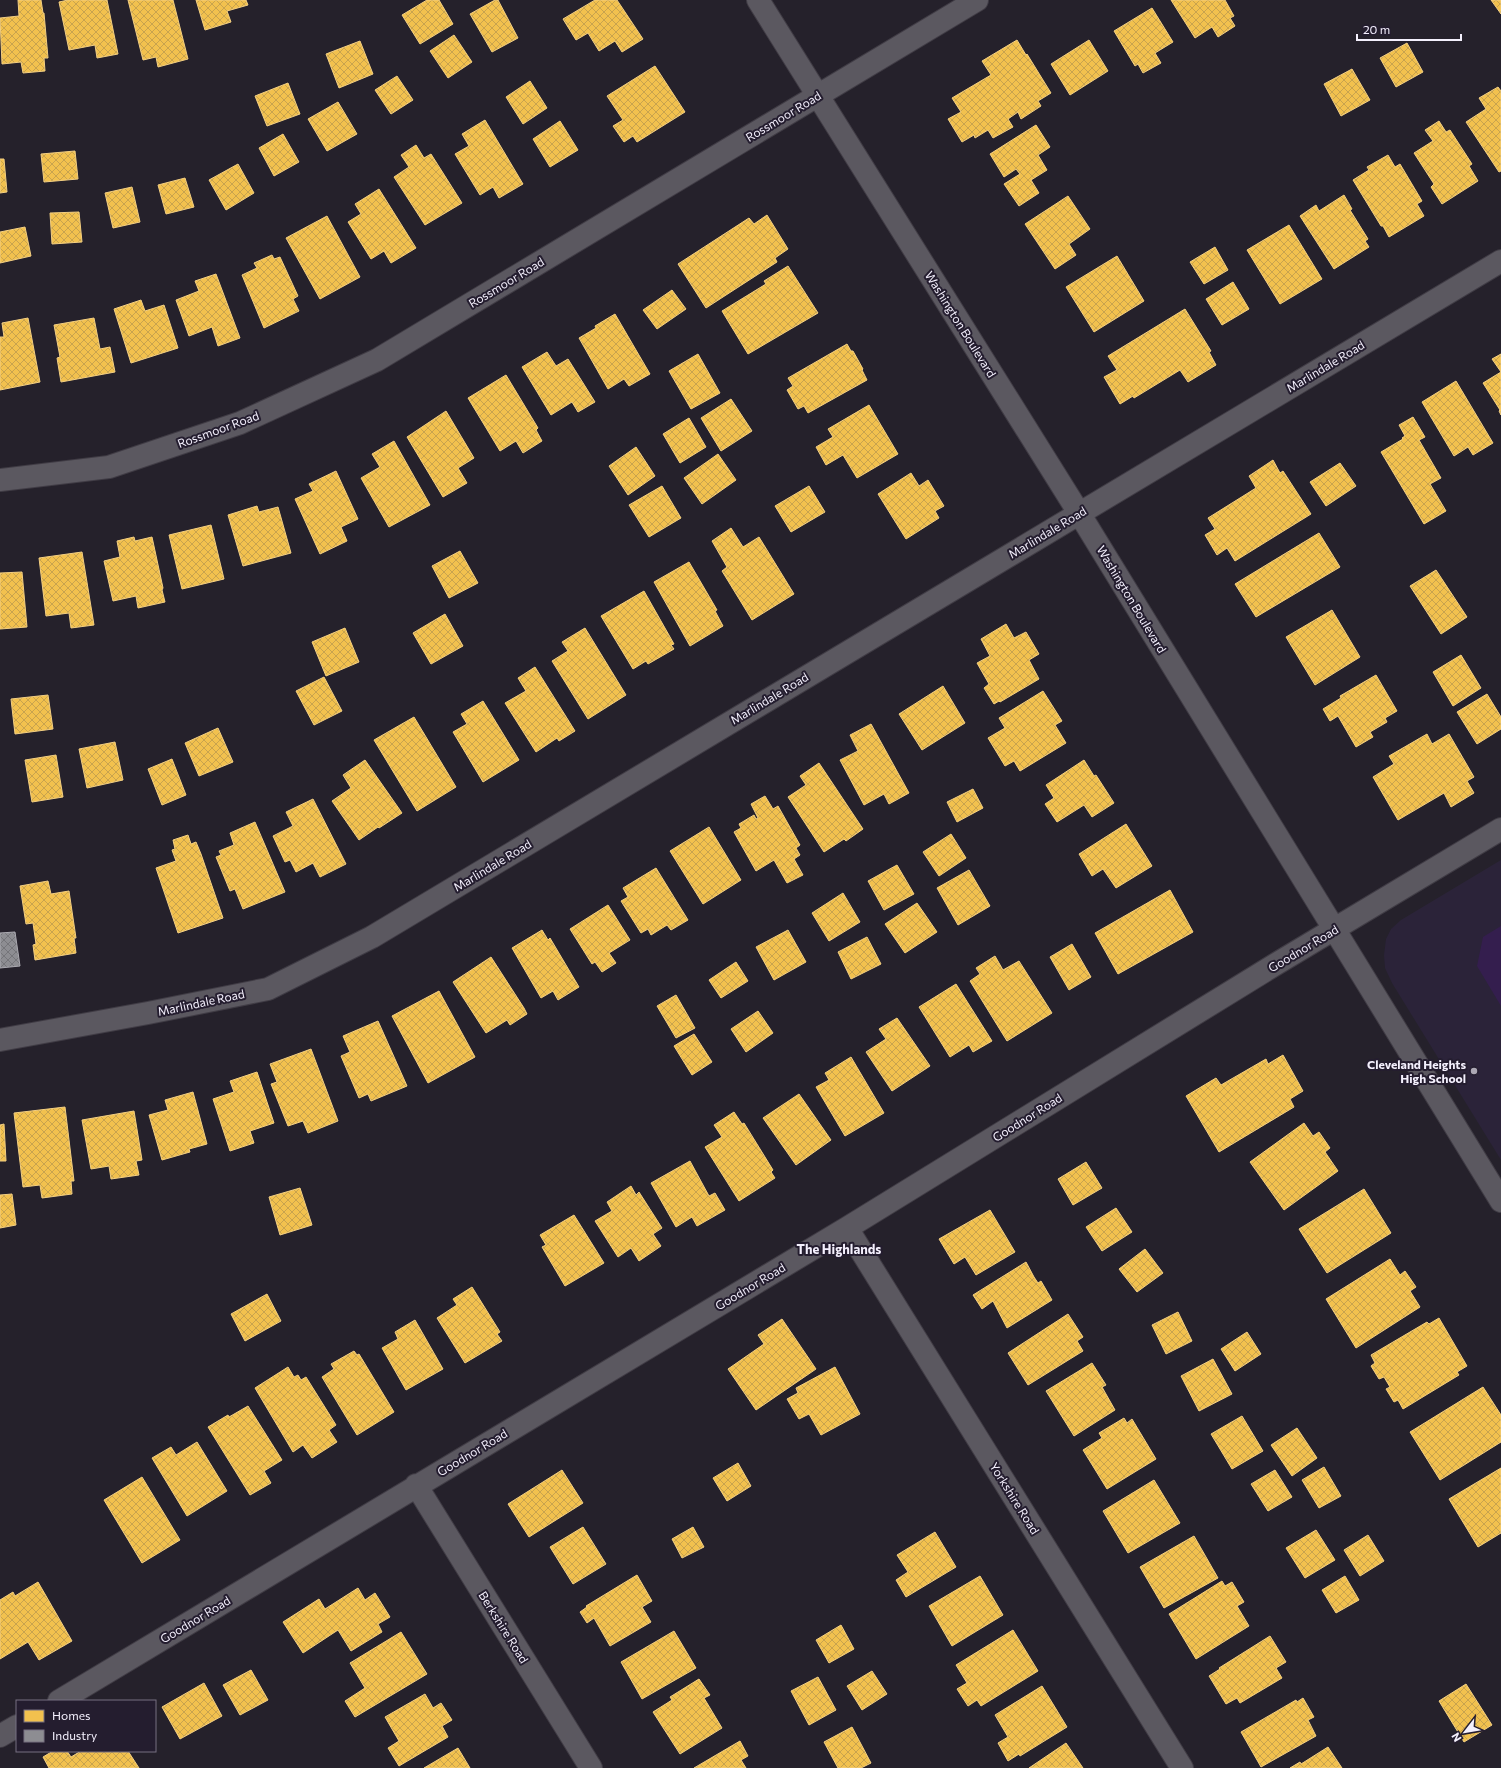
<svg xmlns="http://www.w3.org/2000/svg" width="1501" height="1768" viewBox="0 0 1501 1768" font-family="Commissioner,sans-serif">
<defs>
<pattern id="homes-cross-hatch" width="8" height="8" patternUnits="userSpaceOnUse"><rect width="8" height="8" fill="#f2c14e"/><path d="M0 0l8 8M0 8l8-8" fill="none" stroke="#c8a34e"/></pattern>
<pattern id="industry-cross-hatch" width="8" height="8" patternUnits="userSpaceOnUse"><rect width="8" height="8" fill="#8d8d92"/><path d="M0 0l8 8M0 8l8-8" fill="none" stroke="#75757a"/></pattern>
</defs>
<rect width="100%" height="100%" fill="#25212b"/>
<path fill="#2b2339" d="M1501,860V1160L1392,983L1385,968L1384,955L1386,939L1391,929L1401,920Z"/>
<path fill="#341e4e" d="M1501,926V1006L1477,966L1483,937Z"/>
<path fill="url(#homes-cross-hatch)" stroke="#f3cf82" d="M18,0H41L43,13H44L48,58H44L45,71L23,73L21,62L2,64L0,18L19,16Z
M68,0H107L118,54L97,58L95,45L69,50L59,2Z
M128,0H173L188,59L158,67L156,57L143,60Z
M196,0H246L248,5L227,11L231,22L205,30Z
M427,0H439L453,24L420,44L402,15Z
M495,0H498L518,38L492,52L470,14Z
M595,0H617L643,39L622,52L615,41L599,51L588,33L576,40L563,19Z
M1171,0H1225L1234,16L1230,18L1235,26L1218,37L1212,27L1195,38Z
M1491,0H1501V14Z
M1152,8L1173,42L1155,53L1161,63L1143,73L1138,64L1135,66L1114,31Z
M454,35L472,62L448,78L430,51Z
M1017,40L1026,55L1027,54L1051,93L1038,101L1041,106L1021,119L1018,112L1008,119L1013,127L993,138L988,130L975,138L974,135L962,142L948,119L961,112L952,98L991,75L982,61Z
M1089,40L1108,71L1070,95L1051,64Z
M360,41L373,74L339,88L326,54Z
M1407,43L1423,72L1396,87L1380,58Z
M655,66L685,112L637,142L633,136L624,142L613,126L623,120L607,96Z
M1352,69L1370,100L1341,116L1324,84Z
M397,76L413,100L391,114L375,90Z
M530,81L547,108L523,124L506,97Z
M288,83L300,114L267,126L255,96Z
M1498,87L1501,91V171L1499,172L1466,122L1486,109L1479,98Z
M338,102L357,134L327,151L308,119Z
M485,120L523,184L499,198L493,187L480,195L455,154L469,146L462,134Z
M560,121L578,150L550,167L533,139Z
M1439,121L1446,132L1450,130L1472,164L1469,166L1478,181L1442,204L1431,187L1434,184L1414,153L1433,141L1425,130Z
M1036,125L1050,147L1038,155L1047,170L1031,180L1039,193L1019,206L1004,184L1020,174L1016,169L1004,177L990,154Z
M283,134L299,162L274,176L259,148Z
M416,145L424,158L431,154L462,203L425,225L394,177L409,167L401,155Z
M75,151L78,179L44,182L41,154Z
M1388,155L1395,167L1400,164L1422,201L1417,204L1424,216L1389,237L1383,226H1381L1353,180L1369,170L1367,167Z
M0,159H4L7,192L0,193Z
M238,164L254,193L226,210L209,180Z
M185,178L194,207L166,214L158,185Z
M132,187L140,222L113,228L105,193Z
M379,189L416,248L391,263L384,251L371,259L348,222L361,214L355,204Z
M1344,195L1352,209L1350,210L1368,239L1365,241L1369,247L1334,269L1300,216L1316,205L1319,211Z
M1068,196L1090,229L1069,244L1076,255L1055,269L1025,224Z
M79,212L82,242L52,244L50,213Z
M767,215L788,249L775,258L777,262L706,308L678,264L749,218L754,224Z
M327,216L360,277L320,299L286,238Z
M1289,225L1322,279L1280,304L1247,250Z
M25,227L31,256L0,263V232Z
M1215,247L1228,270L1204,284L1190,262Z
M272,255L274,259L280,257L298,296L293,299L299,311L264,328L242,275L257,268L254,263Z
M1117,256L1144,301L1094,332L1066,287Z
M788,266L818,313L748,354L722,311L766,284L764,281Z
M216,274L240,338L218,346L212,327L189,336L176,300L199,291L195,281Z
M1233,282L1249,309L1222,325L1206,299Z
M672,290L686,309L657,329L643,310Z
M141,300L145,311L164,305L178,348L131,363L114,309Z
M1185,309L1211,351L1209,352L1216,365L1188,382L1180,370L1134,398L1133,396L1120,404L1104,377L1117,370L1108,356Z
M615,314L650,374L629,386L624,379L608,389L579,338L596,328L595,326Z
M28,318L40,382L0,390V337H4L2,323Z
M94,318L100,349L110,347L115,372L61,382L57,358L60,357L54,325Z
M847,344L851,351H853L863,369L862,370L867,380L808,413L804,406L798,409L787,390L793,386L788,378Z
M547,352L556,366L568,359L595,402L578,412L572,402L551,415L522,367Z
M698,354L720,393L691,409L669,371Z
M1501,354V415L1499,411L1500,410L1483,383L1501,372L1492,359Z
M506,375L538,428L536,430L542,441L523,453L516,441L500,451L468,398Z
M1456,381L1493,443L1473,455L1468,447L1454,456L1422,402Z
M731,399L752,431L721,451L701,418Z
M869,405L898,454L857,478L843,455L826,465L816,447L833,437L828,429Z
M446,411L474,458L458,468L467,483L443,497L407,437Z
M1413,417L1425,437L1419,440L1441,478L1430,484L1446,511L1424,524L1381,452L1403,439L1402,438L1405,436L1399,425Z
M689,418L706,447L680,463L663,434Z
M394,441L430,505L389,527L361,478L380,467L372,454Z
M636,447L655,476L628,495L609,466Z
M718,454L736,480L702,504L684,478Z
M1273,460L1280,473L1283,471L1311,514L1235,561L1227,548L1217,555L1205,535L1215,529L1208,518L1256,488L1249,476Z
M1340,463L1356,486L1326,506L1310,482Z
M336,471L358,519L341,527L347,541L320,554L295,499L313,491L309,484Z
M911,473L919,486L928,480L944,506L935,511L939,518L906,539L878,494Z
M662,486L681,518L649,537L629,505Z
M809,486L825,512L791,532L775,506Z
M257,506L259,512L278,507L291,553L243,566L228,515Z
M211,525L224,579L182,589L169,535Z
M731,528L743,547L759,537L794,594L752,620L722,571L727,567L712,541Z
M1319,533L1340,567L1256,617L1235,584Z
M134,537L135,541L152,537L163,588L162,590L165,602L138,608L136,596L113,601L104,561L120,557L117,541Z
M460,551L478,583L449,598L432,566Z
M82,552L94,625L71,628L69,613L46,616L39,558Z
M689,562L717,610L715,611L723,626L690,646L654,582Z
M1436,570L1467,617L1441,634L1410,586Z
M22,572L27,627L0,629V573Z
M644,591L674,644L671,645L674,649L648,664L646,661L633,669L601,616Z
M1332,610L1360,657L1315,685L1286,637Z
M445,614L463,646L431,664L413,633Z
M1006,624L1014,638L1026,632L1039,654L1029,660L1039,679L1000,702L999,701L994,704L984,688L989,684L977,663L990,656L981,639Z
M345,628L359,662L326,676L312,642Z
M585,628L626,695L588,719L552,661L568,651L562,642Z
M1461,655L1481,688L1453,706L1433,672Z
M535,667L575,731L559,741L557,738L536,752L505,703L526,691L518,678Z
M1376,675L1397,711L1385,718L1387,722L1370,732L1373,737L1356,747L1338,716L1330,721L1323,709L1341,698L1340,696Z
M324,677L342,711L314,725L296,691Z
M943,686L965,723L922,750L899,714Z
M1043,691L1062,721L1055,725L1066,743L1020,771L1014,761L1005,766L988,738L1005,728L999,718Z
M1487,694L1501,717V729L1477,744L1457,712Z
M48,695L53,729L15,734L11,699Z
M483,701L519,760L483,782L453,732L467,724L461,714Z
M414,717L456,787L417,811L374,740Z
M871,724L909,793L889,804L884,794L864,805L840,760L858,751L850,735Z
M218,728L233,762L199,776L185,743Z
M1427,734L1432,744L1449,734L1474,777L1467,781L1474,793L1451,807L1444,793L1398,820L1373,777L1394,764L1389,756Z
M115,742L123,780L87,788L79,749Z
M56,755L63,797L32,802L25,760Z
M172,759L186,795L162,805L148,769Z
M365,760L402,813L379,828L378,827L359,840L332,801L351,788L343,775Z
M1084,760L1094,776L1096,775L1114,803L1092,817L1084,805L1057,822L1045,804L1054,798L1046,785Z
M819,763L863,829L846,841L844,839L824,852L788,797L806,785L800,776Z
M973,789L983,808L957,822L947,802Z
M765,796L773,809L778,806L800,845L796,848L800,855L794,859L803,875L787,883L774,860L756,871L734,832L741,828L739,824L754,815L756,819L758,818L751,804Z
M313,799L346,864L320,877L313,863L296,872L290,860L285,862L273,836L293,826L286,812Z
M255,822L285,892L243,909L235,889L230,891L216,857L221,855L219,851L234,845L230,833Z
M1126,824L1152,866L1116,888L1103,869L1092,876L1079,854Z
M709,827L741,880L703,904L670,851Z
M951,834L966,858L939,876L923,852Z
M188,835L191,844L196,842L201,854L223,918L178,933L156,868L176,861L172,850L175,849L173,840Z
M897,865L914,894L884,910L868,881Z
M656,868L688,920L671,930L667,925L651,935L648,929L641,933L621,901L628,897L623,888Z
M969,870L990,906L958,925L937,888Z
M48,881L51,894L69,891L76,938H74L76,953L35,960L33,945L36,944L33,923L26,924L20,886Z
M1170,890L1193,932L1118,974L1095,933Z
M843,893L860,922L829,941L812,913Z
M917,903L937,932L905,953L885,924Z
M608,905L630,940L609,953L616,963L602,972L595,962L592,964L570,929Z
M542,930L548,940L550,938L579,987L558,1000L553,991L541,998L512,948Z
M788,930L806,962L774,980L756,947Z
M867,937L881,964L851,979L838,952Z
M1072,944L1091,977L1069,990L1050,957Z
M995,956L1003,970L1019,961L1052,1013L1007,1041L970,981L980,974L976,968Z
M491,957L524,1008L527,1014L510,1025L507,1020L486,1033L453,982Z
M736,962L748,981L721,998L709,980Z
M956,984L992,1041L973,1052L969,1045L950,1057L919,1007Z
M439,991L475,1057L428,1083L392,1016Z
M676,995L695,1028L676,1038L657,1006Z
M758,1011L773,1033L746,1052L731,1029Z
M897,1018L930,1066L892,1091L866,1052L886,1039L879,1029Z
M378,1021L407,1086L371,1101L368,1094L359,1098L341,1056L350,1052L343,1036Z
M694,1034L712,1062L692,1075L674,1046Z
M311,1049L338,1121L308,1133L303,1121L288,1126L271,1084L277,1082L270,1064Z
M1283,1055L1303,1091L1290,1099L1294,1107L1219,1152L1186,1096L1216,1078L1221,1085L1266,1059L1268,1064Z
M851,1057L884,1113L845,1136L816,1087L829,1080L825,1073Z
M257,1072L274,1123L250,1131L254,1143L230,1151L213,1099L234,1092L230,1081Z
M193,1092L207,1144L189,1149L190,1152L162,1160L149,1115L168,1110L165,1100Z
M799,1094L831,1140L796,1165L763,1118Z
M65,1107L74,1181H71L72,1194L42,1198L40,1185L23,1187L14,1113Z
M134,1111L142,1160L136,1161L139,1175L111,1179L109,1166L91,1169L82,1120Z
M734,1112L742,1124L744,1123L773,1170L771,1172L775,1178L739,1201L705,1147L722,1137L714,1125Z
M1304,1123L1313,1136L1319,1132L1330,1148L1325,1152L1338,1171L1284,1210L1250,1162Z
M4,1124L6,1161H0V1125Z
M690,1161L709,1196L715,1193L725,1210L697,1226L692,1217L676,1227L651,1183Z
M1086,1162L1102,1188L1073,1205L1058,1179Z
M631,1186L636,1195L639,1192L662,1228L653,1234L661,1246L639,1261L631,1248L618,1257L595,1221L612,1211L607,1202Z
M300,1188L312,1225L280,1235L269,1197Z
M1364,1189L1391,1233L1327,1273L1299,1229Z
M12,1194L16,1225L0,1228V1195Z
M1116,1208L1132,1232L1102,1251L1086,1227Z
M990,1210L1015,1252L976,1275L965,1257L954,1264L939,1239Z
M574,1215L604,1263L565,1286L542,1247L546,1245L540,1235Z
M1145,1249L1163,1273L1137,1292L1119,1269Z
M1390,1259L1400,1275L1405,1271L1416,1287L1410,1291L1420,1307L1356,1348L1326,1299Z
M1026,1262L1034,1277L1038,1283L1041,1281L1052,1300L1007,1328L993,1301L982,1309L973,1295Z
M472,1287L500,1332L497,1334L502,1341L465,1363L437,1318L457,1305L453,1299Z
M267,1294L281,1321L245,1341L231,1314Z
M1178,1312L1192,1341L1166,1354L1152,1325Z
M1068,1314L1083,1337L1077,1341L1083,1351L1028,1385L1008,1353Z
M1439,1318L1467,1366L1457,1372L1459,1375L1403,1409L1398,1400L1394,1402L1386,1389L1390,1387L1384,1377L1379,1379L1371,1366L1375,1363L1371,1355L1427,1322L1429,1324Z
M782,1319L816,1369L756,1410L728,1369L764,1344L758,1335Z
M415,1320L443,1369L406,1390L382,1348L398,1339L395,1332Z
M1247,1332L1261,1354L1235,1371L1221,1349Z
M354,1351L357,1355L359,1354L394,1412L357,1435L322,1377L334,1369L331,1364Z
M1213,1359L1232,1394L1199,1411L1181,1376Z
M1092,1363L1106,1385L1102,1387L1115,1410L1074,1436L1046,1391Z
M288,1367L294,1377L298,1375L301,1380L306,1377L336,1425L329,1430L337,1442L312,1458L303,1445L293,1452L255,1388Z
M835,1367L860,1414L821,1435L809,1414L799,1419L787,1399L798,1393L796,1388Z
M1483,1387L1501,1415V1442L1440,1480L1410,1432Z
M248,1406L282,1460L264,1471L271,1483L250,1495L208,1427L228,1415L229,1417Z
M1242,1416L1263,1451L1232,1469L1211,1434Z
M1124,1418L1127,1423L1132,1419L1156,1459L1107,1489L1083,1450L1102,1438L1099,1433Z
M1297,1428L1317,1458L1292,1476L1271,1445Z
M197,1442L227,1491L187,1516L152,1458L171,1447L176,1455Z
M738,1463L751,1486L727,1501L713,1478Z
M1324,1467L1341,1496L1319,1508L1302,1480Z
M1501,1468V1533L1478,1547L1449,1499Z
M562,1470L583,1503L529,1537L508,1504Z
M1275,1470L1292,1497L1268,1511L1251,1484Z
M142,1477L180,1540L142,1563L104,1500Z
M1154,1480L1180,1523L1128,1553L1103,1511Z
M583,1527L606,1564L573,1584L550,1547Z
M693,1527L704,1547L682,1558L672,1539Z
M1316,1530L1335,1560L1305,1578L1286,1548Z
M935,1532L956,1567L906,1597L896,1580L908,1572L897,1555Z
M1368,1535L1384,1561L1360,1576L1344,1550Z
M1194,1536L1218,1578L1164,1608L1140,1567Z
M637,1575L652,1601L642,1607L651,1622L610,1646L594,1618L587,1623L580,1612L587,1607L586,1606Z
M980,1576L1003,1615L952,1646L929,1606Z
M1345,1576L1359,1600L1336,1613L1322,1590Z
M1222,1581L1225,1586L1232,1582L1244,1602L1237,1606L1249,1626L1196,1659L1169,1614Z
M38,1582L72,1641L39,1660L28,1642L0,1659V1600L13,1592L15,1596Z
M358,1588L365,1600L375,1593L390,1617L378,1624L382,1632L351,1651L338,1630L303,1653L283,1622L319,1599L325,1609Z
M841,1625L854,1649L829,1663L816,1640Z
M1013,1630L1038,1671L981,1706L977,1700L968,1706L957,1689L967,1683L956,1665Z
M674,1631L696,1668L642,1699L621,1662Z
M401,1632L427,1674L355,1717L345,1701L365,1688L350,1663Z
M1270,1636L1286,1662L1276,1668L1282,1678L1240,1703L1237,1698L1226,1704L1209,1676L1220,1669L1219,1668Z
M251,1670L268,1700L240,1715L223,1685Z
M872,1671L887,1694L862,1710L847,1686Z
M818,1677L836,1710L809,1725L791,1691Z
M699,1679L710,1695L704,1698L722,1728L680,1754L653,1712L672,1700L670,1697Z
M204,1683L222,1716L180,1739L162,1707Z
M1466,1684L1492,1725L1464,1742L1439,1701Z
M1042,1686L1067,1727L1020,1756L1019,1754L1008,1761L998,1743L1008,1737L995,1715Z
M425,1694L433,1708L441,1703L452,1720L442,1726L448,1737L399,1766L388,1748L399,1741L385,1717Z
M1303,1698L1314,1717L1308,1720L1316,1736L1261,1767L1241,1732L1296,1700L1297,1702Z
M852,1727L871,1763L861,1768H838L824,1742Z
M740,1741L748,1756L741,1760L746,1768H694Z
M1066,1743L1083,1768H1029Z
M1328,1747L1342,1768H1290L1300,1762L1301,1764Z
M458,1748L470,1768H424Z
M53,1751H67L71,1757L81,1751H128L139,1768H49L43,1757Z"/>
<path fill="url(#industry-cross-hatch)" stroke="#acabb2" d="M15,932L20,966L0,968V933Z"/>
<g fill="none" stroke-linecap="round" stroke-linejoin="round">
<g stroke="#403c45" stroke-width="24">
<path id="street" d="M758,0L1079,513L1501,1201
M0,480L109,467L240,423L377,360L977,0
M0,1040L148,1013L268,989L372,937L1501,261
M847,1228L1182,1768
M416,1485L591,1768
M59,1701L847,1228L1276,964L1501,829
M0,1736L17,1726"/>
</g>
<use href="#street" stroke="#5b5860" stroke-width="22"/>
</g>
<circle fill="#aca8b4" stroke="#241d2f" stroke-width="1.5" cx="1474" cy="1071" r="4"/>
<g text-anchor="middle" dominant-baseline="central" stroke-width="4" stroke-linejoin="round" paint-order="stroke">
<g font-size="12" fill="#f4f0fd" stroke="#241d2f">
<text transform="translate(783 116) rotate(-31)">Rossmoor Road</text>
<text transform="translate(506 282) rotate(-31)">Rossmoor Road</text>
<text transform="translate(961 324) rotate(58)">Washington Boulevard</text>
<text transform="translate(1325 366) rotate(-31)">Marlindale Road</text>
<text transform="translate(218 429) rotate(-20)">Rossmoor Road</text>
<text transform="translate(1047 532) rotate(-31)">Marlindale Road</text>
<text transform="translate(1132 599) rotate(59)">Washington Boulevard</text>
<text transform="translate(769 698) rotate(-31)">Marlindale Road</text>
<text transform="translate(492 865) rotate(-31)">Marlindale Road</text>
<text transform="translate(1303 948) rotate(-31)">Goodnor Road</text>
<text transform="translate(201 1002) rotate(-12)">Marlindale Road</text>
<text transform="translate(1027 1117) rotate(-32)">Goodnor Road</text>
<text transform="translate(750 1286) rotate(-31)">Goodnor Road</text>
<text transform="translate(472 1452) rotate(-31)">Goodnor Road</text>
<text transform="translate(1015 1498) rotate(58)">Yorkshire Road</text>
<text transform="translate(195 1619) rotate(-31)">Goodnor Road</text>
<text transform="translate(504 1627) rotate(58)">Berkshire Road</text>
</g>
<g font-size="12" font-weight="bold" fill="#f4f0fd" stroke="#241d2f" text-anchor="end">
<text x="1466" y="1064">Cleveland Heights<tspan x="1466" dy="14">High School</tspan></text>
</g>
<g font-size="13" font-weight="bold" fill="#f4f0fd" stroke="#241d2f">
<text x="839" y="1249">The Highlands</text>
</g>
</g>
<rect x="16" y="1700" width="140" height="52" fill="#241d2f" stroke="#777181"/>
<rect x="24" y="1710" width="20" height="12" fill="#f2c14e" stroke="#777181"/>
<text x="52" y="1720" font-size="12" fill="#f4f0fd">Homes</text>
<rect x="24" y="1730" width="20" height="12" fill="#8d8d92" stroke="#777181"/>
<text x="52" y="1740" font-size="12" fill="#f4f0fd">Industry</text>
<g transform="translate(1465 1732) rotate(239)" stroke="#241d2f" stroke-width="3" paint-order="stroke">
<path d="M0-3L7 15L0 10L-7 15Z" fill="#f4f0fd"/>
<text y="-6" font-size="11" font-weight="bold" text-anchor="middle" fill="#f4f0fd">N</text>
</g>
<path d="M1357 34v6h104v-6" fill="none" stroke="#f4f0fd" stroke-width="2"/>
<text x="1363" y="34" font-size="12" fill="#f4f0fd" stroke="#241d2f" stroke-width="3" paint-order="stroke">20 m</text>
</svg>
